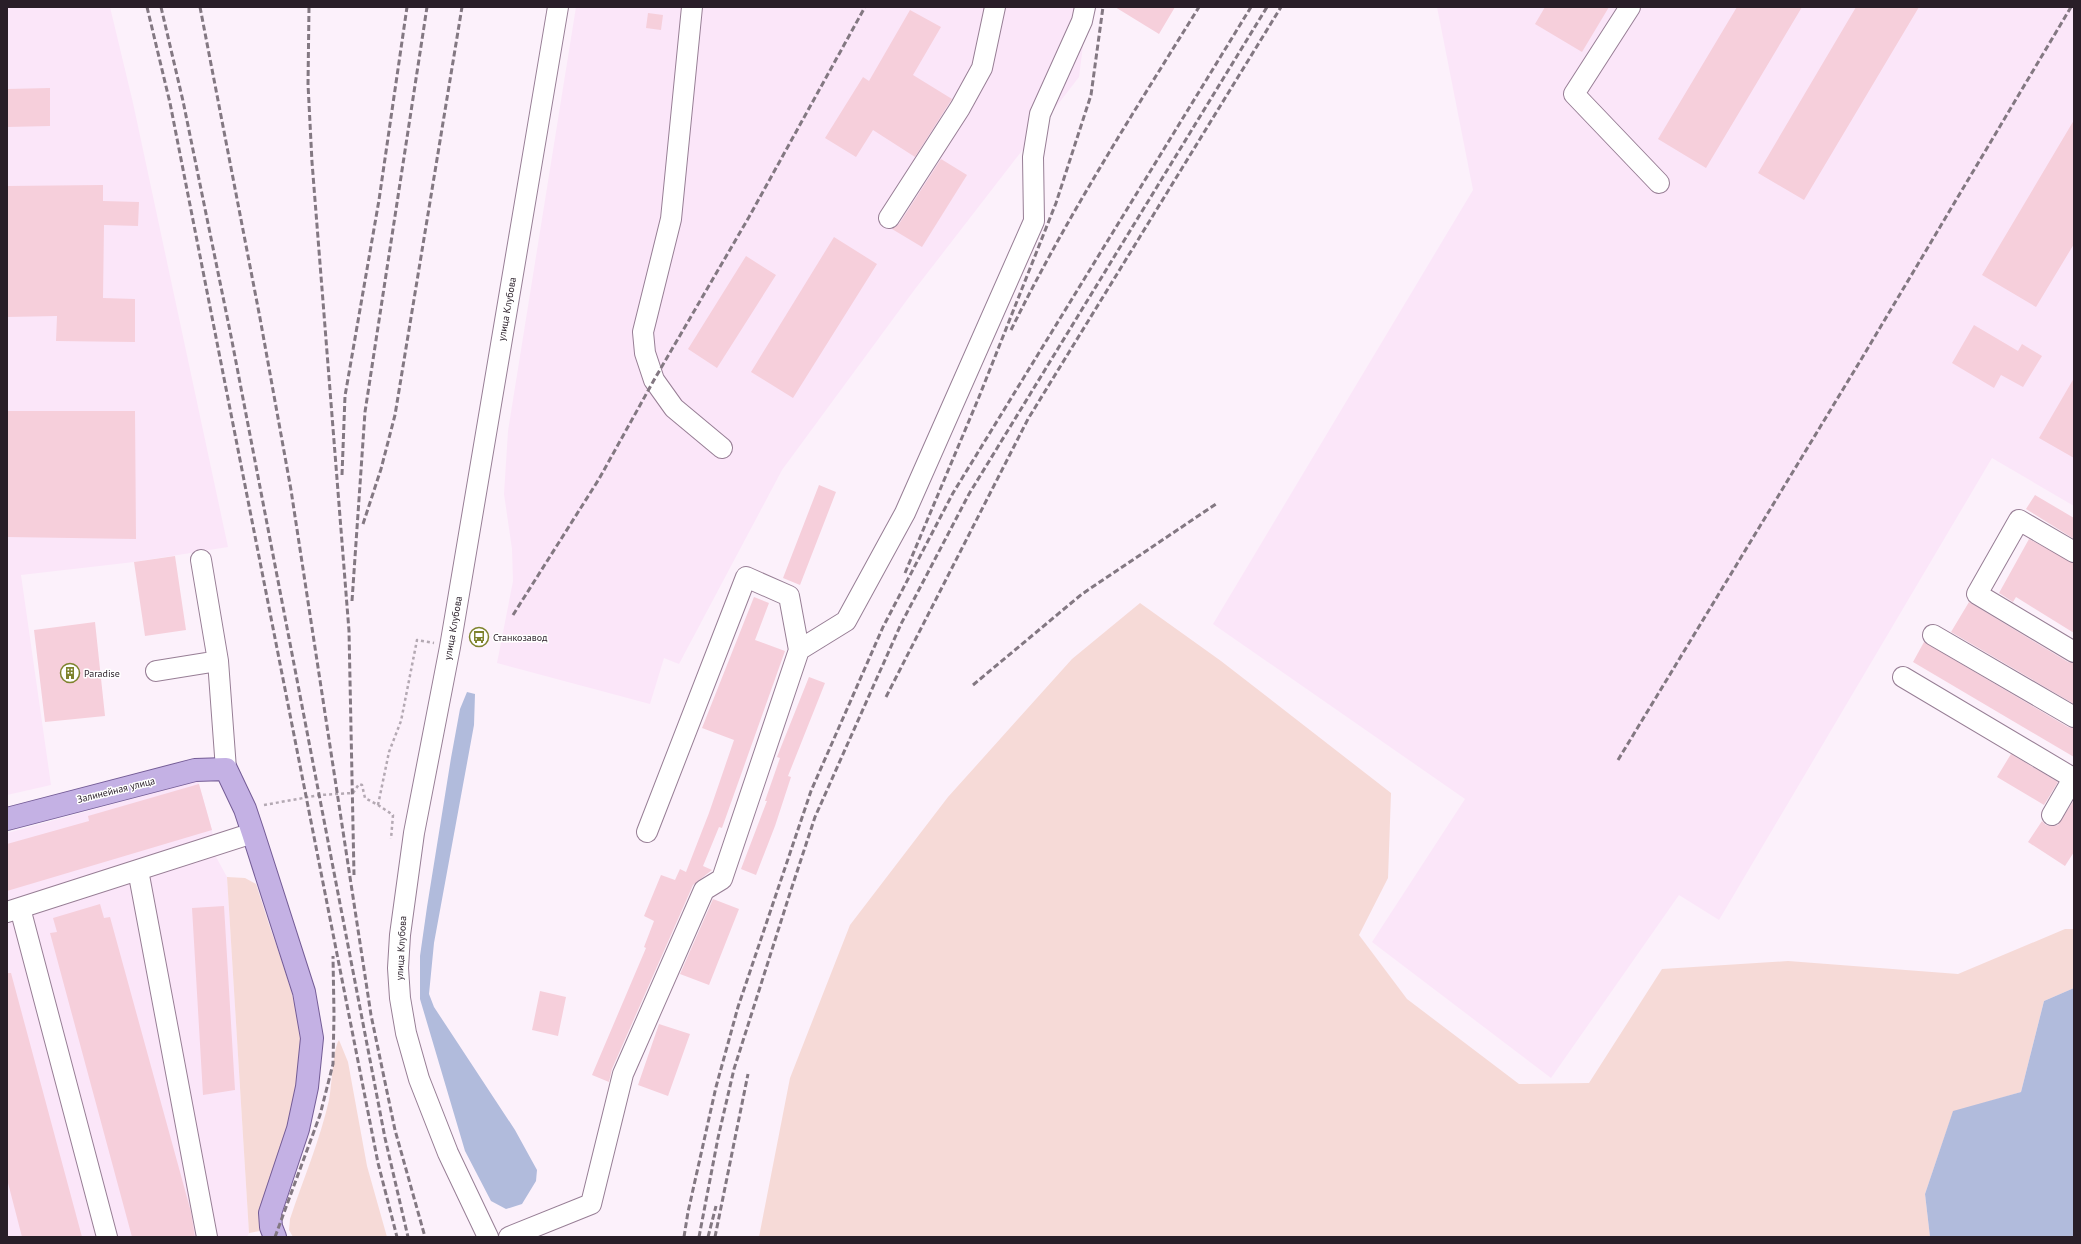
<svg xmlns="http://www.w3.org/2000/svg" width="2081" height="1244" viewBox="0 0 2081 1244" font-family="'PT Sans',sans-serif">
<rect width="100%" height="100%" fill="#fcf1fb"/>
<path fill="#fbe6f9" d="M7,7H110L133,103L228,547L134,562L21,575L51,785L7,795Z
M576,7H1088L1079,77L915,289L782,470L679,664L664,658L650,704L497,663L513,581L512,549L504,494L508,431Z
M1437,7H2074V506L1992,458L1719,920L1679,895L1551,1078L1372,942L1465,799L1213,624L1473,190Z
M198,781L212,830L215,855L227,877L249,1233L247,1237H7V833Z"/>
<path fill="#f6dad7" d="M1140,603L1221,661L1391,793L1388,878L1359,935L1407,999L1519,1084L1589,1083L1662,969L1788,961L1958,974L2065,929H2074V988L2044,1001L2021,1092L1953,1112L1925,1194L1930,1237H759L790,1078L850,925L948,797L1072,659Z
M227,877L245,878L256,884C263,905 269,926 277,947C295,1001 308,1037 296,1095C291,1119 284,1144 275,1167C267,1189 257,1207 260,1231L249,1233Z
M339,1040L348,1062L367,1166L387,1237H293L289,1230L290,1219C303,1180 320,1140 329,1100C332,1086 333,1048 339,1040Z"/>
<path fill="#b1bbdc" d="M467,692L475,694L474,725L434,943L429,994L434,1007L515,1130L537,1170L536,1181L522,1204L506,1209L491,1201L465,1151L420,999V956L427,907L451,758L460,709Z
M2074,988V1237H1930L1925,1194L1953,1111L2021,1092L2044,1001Z"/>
<path fill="#f6cfdb" d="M1115,7H1175L1159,34Z
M1545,7H1609L1582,52L1535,24Z
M1737,7H1802L1706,168L1658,139Z
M1856,7H1919L1804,200L1758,173Z
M910,10L941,27L913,75L952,99L915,157L873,130L856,157L825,138L863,77L869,81Z
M648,13L663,15L661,30L646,28Z
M50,88V126L7,127V89Z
M2074,120V244L2036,307L1982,275Z
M941,159L967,175L922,247L892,229L899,224Z
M103,185V201L139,202L138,226L104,225L103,298L135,299V342L56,341L57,316L7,317V186Z
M834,237L877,264L793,398L751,372Z
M746,256L776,275L717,368L688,349Z
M1974,325L2018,351L2022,344L2042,356L2023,387L2001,375L1994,388L1952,363Z
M2074,378V458L2039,438Z
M7,411H135L136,539L7,537Z
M819,485L836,492L800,585L783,578Z
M2035,495L2074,518V539L2026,509Z
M2029,539L2074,563V633L2016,597L2013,602L1999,593Z
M175,556L186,630L145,636L134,562Z
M754,597L769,603L755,640L785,651L722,828L719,827L703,866L712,870L693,885L612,1069L609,1082L592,1075L646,948L644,947L654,921L644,916L661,875L675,880L680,869L686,872L709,813L734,740L702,728Z
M1969,602L2068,662L2074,663V704L1951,632Z
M95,622L105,716L45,722L34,630Z
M1924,642L2068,727L2074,728V757L1913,662Z
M809,677L825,683L788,776L791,777L775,826L756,875L741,869L767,801H765L780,758L777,757Z
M2011,754L2058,782L2044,805L1997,777Z
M199,784L212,830L7,891V844L89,821L88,816Z
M2074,800V852L2065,866L2028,842L2042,821L2046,825L2052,826L2058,825Z
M713,899L739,909L709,985L680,974Z
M100,904L104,918L110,917L191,1212L195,1237H132L50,933L57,932L53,918Z
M224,906L235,1090L203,1095L192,908Z
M7,973H11L82,1237H22L7,1179Z
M540,991L566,997L558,1036L532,1030Z
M659,1024L690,1034L668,1096L638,1085Z"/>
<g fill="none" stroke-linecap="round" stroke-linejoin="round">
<g stroke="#977e95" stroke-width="22">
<path id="minor" d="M692,7L671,219L643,332L645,353L654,380L674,408L722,448
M1630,7L1574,94L1659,183
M889,218L960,108L982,68L995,7
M2074,552L2019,520L1977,594L2074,652
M201,560L218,661L226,769
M1933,635L2074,717
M156,671L218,661
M1903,677L2073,778
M2052,815L2074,777
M647,832L746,577L789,596L799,650
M138,870L207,1237
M20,908L107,1237
M7,912L253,833
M488,1237L448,1153L419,1079L406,1033L400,998L398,968L400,935L414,833L450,647L558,7
M509,1237L591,1204L623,1074L704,890L722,879L799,650L846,621L905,513L1034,221L1033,157L1040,114L1082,21L1085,7"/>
</g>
<g stroke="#745c96" stroke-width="24">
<path id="major" d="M7,819L195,770L226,769L245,809L253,833L304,992L312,1038L307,1087L298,1129L270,1213L271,1227L275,1237"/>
</g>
<path stroke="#b4a9b3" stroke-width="2.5" stroke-dasharray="3 3" stroke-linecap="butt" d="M264,805L320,795L353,793L359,784L362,785L365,798L378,805L389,752L401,721L417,640L434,643
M378,805L393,815L391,839"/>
<use href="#minor" stroke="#fff" stroke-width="20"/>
<use href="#major" stroke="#c4b1e4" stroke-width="22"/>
<path stroke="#837882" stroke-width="3" stroke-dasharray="6 3" stroke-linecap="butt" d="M147,7L170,103L378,1163L397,1237
M161,7L183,101L231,336L385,1138L408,1237
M200,7L260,318L291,490L371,1015L395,1130L425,1237
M309,7L308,84L312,162L349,631L354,875
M1011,330C1066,218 1133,113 1199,7
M342,475L345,396L379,200L407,7
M363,524L381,469L395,415L462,7
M905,573L979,397L1056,203L1091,95L1103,7
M352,601L365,412L427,7
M513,615L599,479L654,380L749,217L865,7
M973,685L1082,594L1216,504
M886,697L1028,419L1281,7
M1618,760L1862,358L2071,7
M275,1237L320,1115L333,1064L334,1015L333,956
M684,1237L688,1212L716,1087L738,1007L811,791L883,627L953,493L1251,7
M699,1237L718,1138L734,1069L790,893L815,817L901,624L969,494L1267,7
M708,1237L716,1206
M715,1237L748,1074"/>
</g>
<defs>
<g id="bus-ring" transform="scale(1)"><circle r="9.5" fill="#fff" stroke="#7e832d" stroke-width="1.5"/><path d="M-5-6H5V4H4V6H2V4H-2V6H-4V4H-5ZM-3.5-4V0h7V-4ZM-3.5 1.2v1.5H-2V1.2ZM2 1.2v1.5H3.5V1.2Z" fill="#7e832d"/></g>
<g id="building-ring" transform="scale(1)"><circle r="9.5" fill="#fff" stroke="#7e832d" stroke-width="1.5"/><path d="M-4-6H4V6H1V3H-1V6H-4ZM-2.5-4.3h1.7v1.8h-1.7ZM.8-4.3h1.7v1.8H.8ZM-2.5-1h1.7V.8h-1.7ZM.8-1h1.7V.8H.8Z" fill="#7e832d"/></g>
</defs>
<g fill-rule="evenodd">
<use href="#bus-ring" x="479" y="637"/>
<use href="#building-ring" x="70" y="673"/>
</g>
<g text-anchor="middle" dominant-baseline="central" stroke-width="3" stroke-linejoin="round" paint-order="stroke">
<g font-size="10" fill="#291e28" stroke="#fff">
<text transform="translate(507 309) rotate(-80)">улица Клубова</text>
<text transform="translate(453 628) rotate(-80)">улица Клубова</text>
<text transform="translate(116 790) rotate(-14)">Залинейная улица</text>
<text transform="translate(401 948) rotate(-87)">улица Клубова</text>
</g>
<g font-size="10" fill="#291e28" stroke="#fff" text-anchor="start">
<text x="493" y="637">Станкозавод</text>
<text x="84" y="673">Paradise</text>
</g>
</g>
<rect width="2081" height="1244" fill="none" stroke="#291e28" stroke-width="16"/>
</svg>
